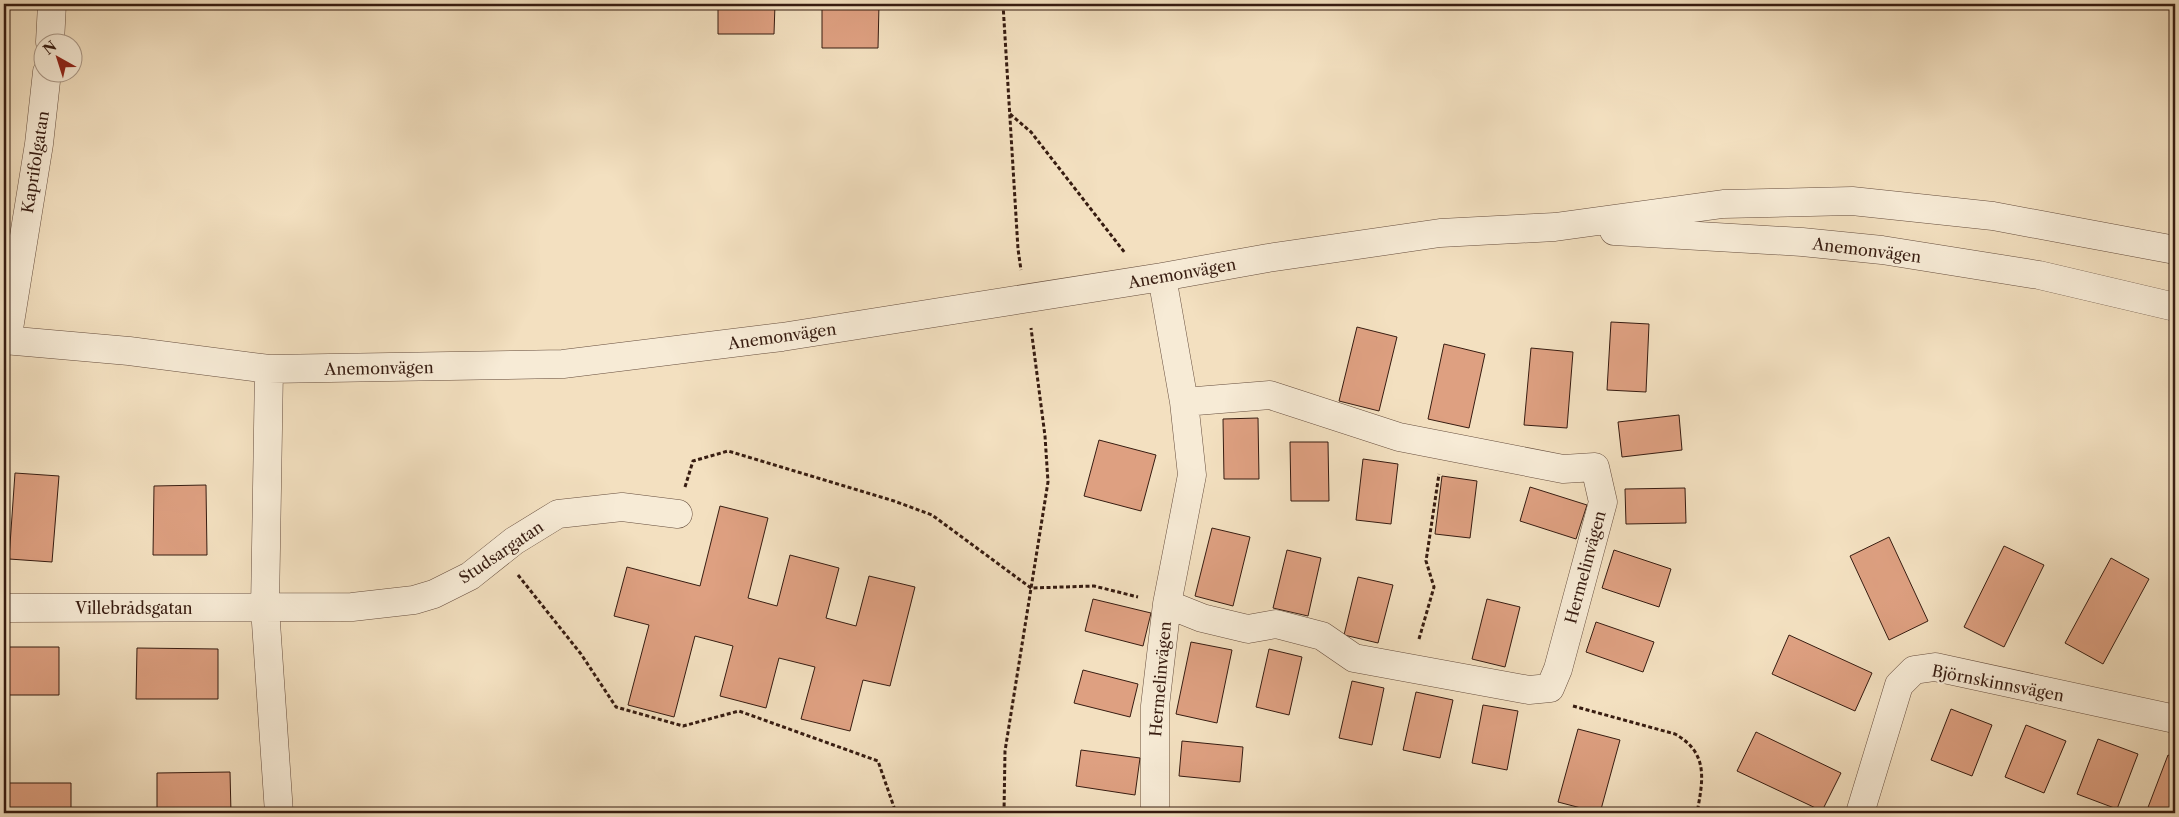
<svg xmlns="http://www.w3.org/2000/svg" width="2179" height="817" viewBox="0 0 2179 817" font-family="'Libre Caslon Text',serif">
<rect width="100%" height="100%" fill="#f3e0c0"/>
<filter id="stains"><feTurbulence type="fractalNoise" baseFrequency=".004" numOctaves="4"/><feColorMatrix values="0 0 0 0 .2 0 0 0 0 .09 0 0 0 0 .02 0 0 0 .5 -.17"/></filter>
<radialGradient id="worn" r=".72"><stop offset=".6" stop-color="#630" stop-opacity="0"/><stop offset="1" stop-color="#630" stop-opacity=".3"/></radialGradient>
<path fill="#dea081" stroke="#371c11" d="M615,4H659L658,6L614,5Z
M718,4H775L774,34H718Z
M822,4H879L878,48H822Z
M1611,322L1649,324L1646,392L1607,390Z
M1357,327L1397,337L1379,411L1339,401Z
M1444,344L1485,354L1469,428L1428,419Z
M1531,348L1573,352L1567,428L1524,425Z
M1679,415L1682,450L1622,457L1618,422Z
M1258,418L1259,479H1224L1223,419Z
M1099,440L1156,455L1141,511L1084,496Z
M1290,442H1328L1329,501H1291Z
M1363,459L1398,464L1391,524L1356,520Z
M15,473L59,476L52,562L9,559Z
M1442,476L1477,481L1470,538L1435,534Z
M206,485L207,555H153L154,486Z
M1530,487L1587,505L1576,539L1520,521Z
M1685,488L1686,523L1626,524L1625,489Z
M720,506L768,518L748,598L777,606L790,555L839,568L826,618L856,626L869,576L915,587L890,686L863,680L850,731L801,719L815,667L779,658L766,708L720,696L733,646L695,636L674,717L628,705L649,625L614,616L627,567L700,586Z
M1212,528L1250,537L1233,606L1195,596Z
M1889,537L1928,621L1889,640L1850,556Z
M2004,546L2044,565L2004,647L1964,627Z
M1287,550L1321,558L1308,616L1273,608Z
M1614,550L1671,569L1659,607L1602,588Z
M2111,558L2149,579L2103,664L2065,643Z
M1358,577L1393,585L1378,643L1344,635Z
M1093,599L1151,613L1143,646L1085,631Z
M1487,599L1520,607L1505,667L1472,659Z
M1596,622L1654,642L1643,672L1586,652Z
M1789,635L1872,673L1855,711L1772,674Z
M1191,642L1232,650L1217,723L1176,714Z
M4,647H59V695H4Z
M137,648L218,649V699H136Z
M1269,649L1302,657L1289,715L1256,707Z
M1083,670L1138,684L1130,717L1074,703Z
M1352,681L1384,688L1372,745L1339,738Z
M1416,692L1453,700L1440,758L1403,750Z
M1483,705L1518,711L1507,770L1472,763Z
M1951,709L1992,725L1972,776L1931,760Z
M2026,725L2066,741L2044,793L2005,777Z
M1578,729L1620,740L1600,813L1558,802Z
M1756,732L1841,773L1822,811L1737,771Z
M2098,739L2138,754L2117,809L2077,794Z
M1182,741L1243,747L1240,782L1179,776Z
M1081,750L1140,758L1135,795L1076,786Z
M2168,755L2175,758V813H2155L2147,810Z
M230,772L231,813H157V773Z
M4,783H71V813H4Z"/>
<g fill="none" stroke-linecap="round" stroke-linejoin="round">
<g stroke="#664d3d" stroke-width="29">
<path id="minor" d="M50,42L52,4
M1614,231L1802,242L1882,250L2039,275L2175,307
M4,340L129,351L269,369L563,364L782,337L1162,277L1268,258L1440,233L1555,227L1723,204L1852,201L1993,216L2175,250
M7,341L39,144L47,72
M269,369L265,608L279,813
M1167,604L1202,618L1248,629L1276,624L1322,636L1354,658L1529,690L1550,688L1558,669L1603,502L1595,467L1563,469L1399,437L1270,395L1184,402
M4,608L352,607L414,600L434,594L470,576L514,541L558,514L622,507L678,514
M1155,813V706L1167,604L1192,475L1184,402L1162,277
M1860,813L1899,685L1914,670L1935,667L2175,719"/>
</g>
<path stroke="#371c11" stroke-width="3" stroke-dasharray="4 2.5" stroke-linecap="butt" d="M1003,4L1018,249L1021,270
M1010,114L1031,132L1125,253
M685,487L693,461L728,451L894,501L932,515L1031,588L1094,586L1138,597
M518,575L581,654L616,707L683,726L739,711L878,761L896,813
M1419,639L1434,587L1426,561L1439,474
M1573,706L1675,734C1709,753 1703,780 1697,813
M1004,813L1005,751L1048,482L1045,436L1031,328"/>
<use href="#minor" stroke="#f7ebd6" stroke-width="28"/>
</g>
<g text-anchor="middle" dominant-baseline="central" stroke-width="4.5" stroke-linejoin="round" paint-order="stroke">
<g font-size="16" fill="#371c11" stroke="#f7ebd6">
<text transform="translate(35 162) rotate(-81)">Kaprifolgatan</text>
<text transform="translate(1867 250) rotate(7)">Anemonvägen</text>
<text transform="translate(1182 273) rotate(-10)">Anemonvägen</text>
<text transform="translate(782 336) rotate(-8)">Anemonvägen</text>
<text transform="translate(379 368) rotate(-1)">Anemonvägen</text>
<text transform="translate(501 552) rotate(-34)">Studsargatan</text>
<text transform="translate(1585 567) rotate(-75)">Hermelinvägen</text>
<text x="134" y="608">Villebrådsgatan</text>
<text transform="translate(1160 679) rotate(-85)">Hermelinvägen</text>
<text transform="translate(1998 683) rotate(11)">Björnskinnsvägen</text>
</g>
</g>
<rect width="2179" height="817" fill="none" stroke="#f3e0c0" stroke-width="20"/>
<rect x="5" y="5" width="2169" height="807" fill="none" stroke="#371c11" stroke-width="2.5"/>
<rect x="10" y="10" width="2159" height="797" fill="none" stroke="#371c11"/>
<g transform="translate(58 58) rotate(321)"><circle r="24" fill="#f7ebd6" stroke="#aa9887"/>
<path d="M0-4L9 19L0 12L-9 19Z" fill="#8f2418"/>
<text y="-8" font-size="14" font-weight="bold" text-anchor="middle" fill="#371c11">N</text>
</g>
<rect width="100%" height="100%" filter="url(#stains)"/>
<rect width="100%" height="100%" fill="url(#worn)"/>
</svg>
